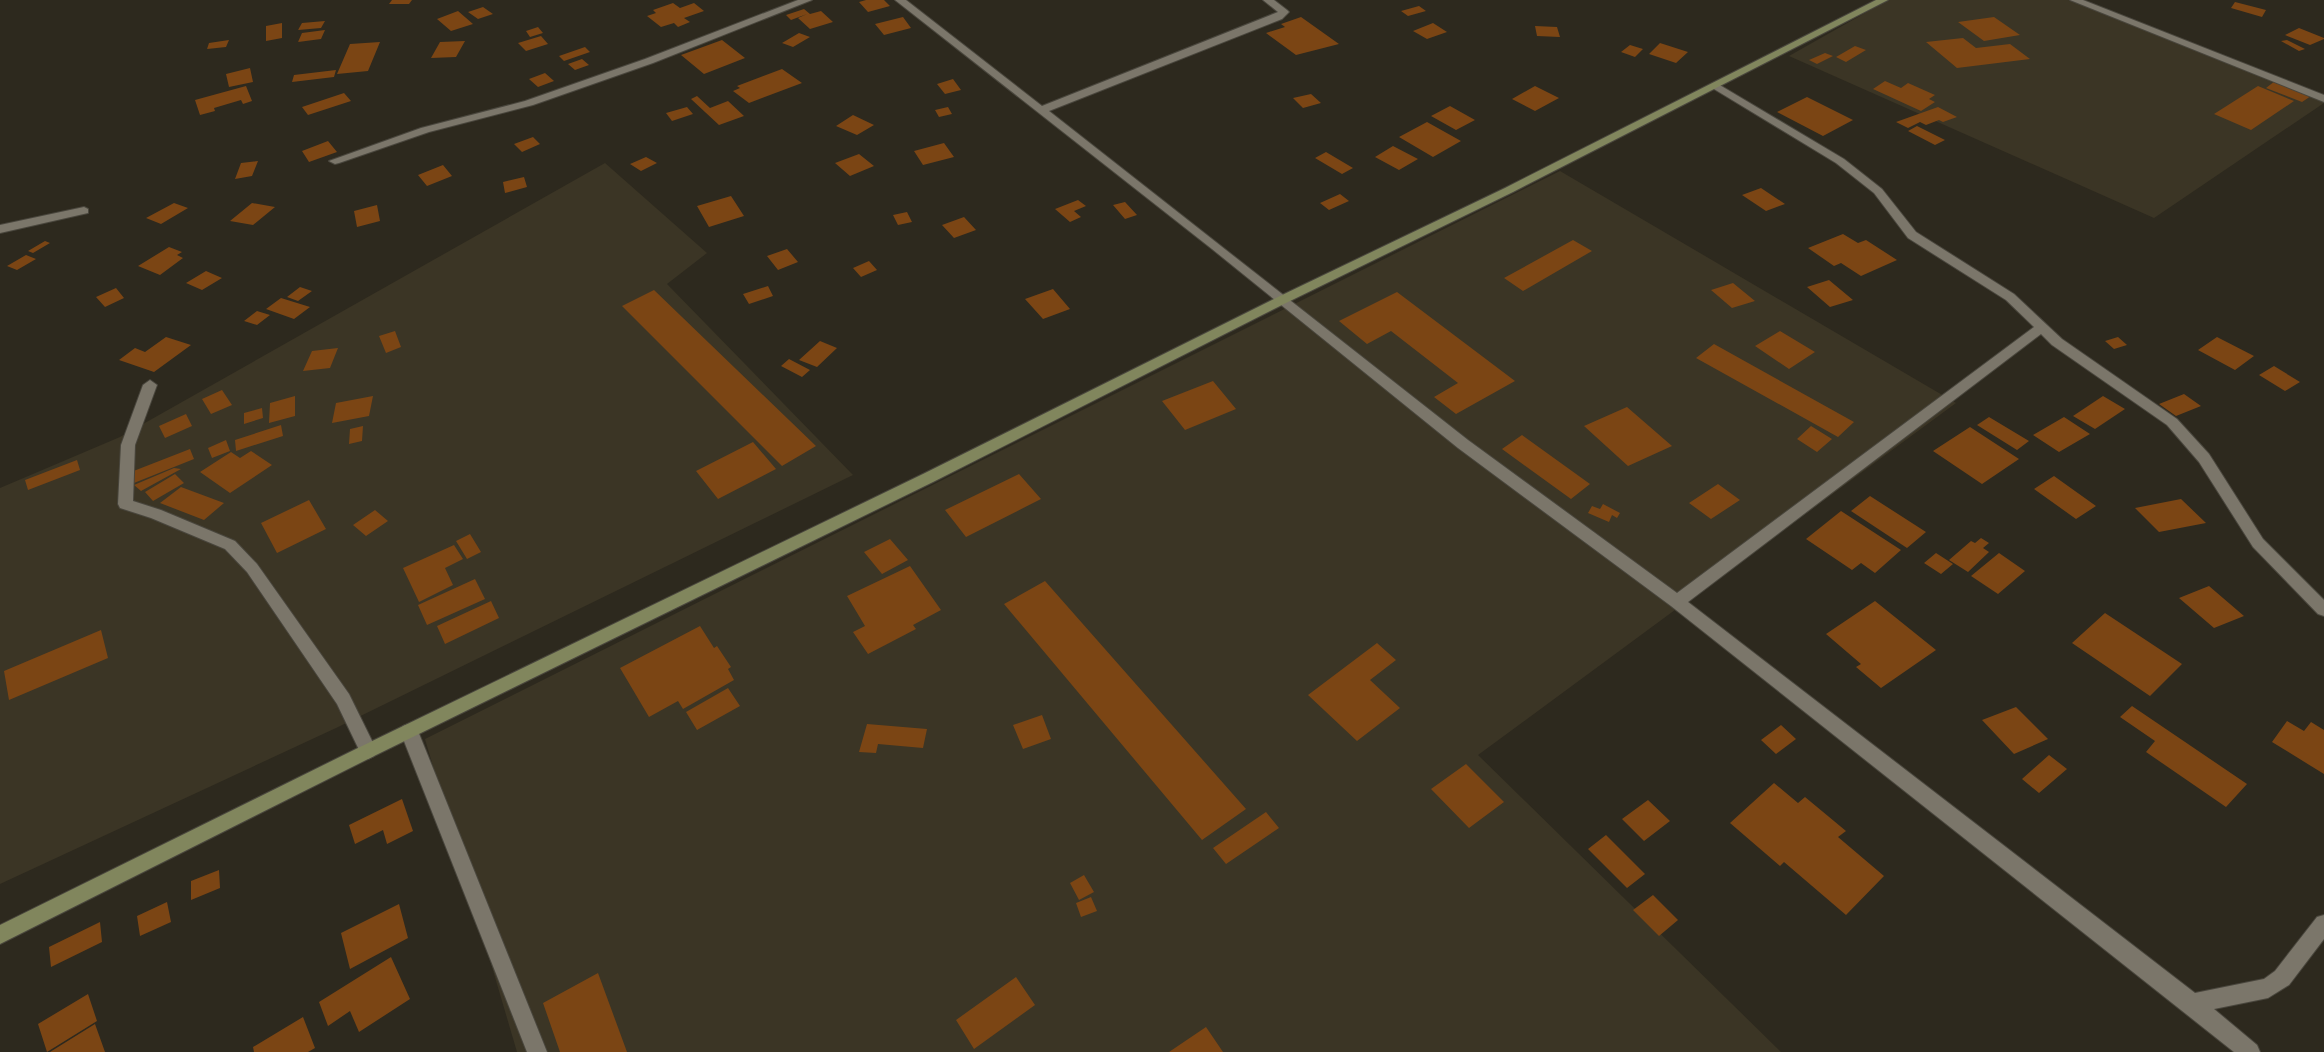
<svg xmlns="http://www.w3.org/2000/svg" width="2324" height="1052" viewBox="0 0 2324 1052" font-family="'PT Sans Narrow',sans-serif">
<rect width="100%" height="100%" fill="#2d291e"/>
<path fill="#3b3525" d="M1888,0H2075L2324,99V103L2154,218L1789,56Z
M605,163L707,253L667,284L853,475L336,728L0,884V488L120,437Z
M1560,171L1956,403L1478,755L1781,1052H517L425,739Z"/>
<path fill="#7b4514" d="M392,0H412L409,4H389Z
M866,0H884L890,6L868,12L859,2Z
M2235,2L2266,10L2262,17L2231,8Z
M673,3L680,8L694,3L704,11L684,18L690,22L678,27L674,23L661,27L647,16L656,13L653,10Z
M1419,6L1426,11L1408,16L1401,11Z
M483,7L493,14L478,19L468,12Z
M804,9L810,14L821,11L833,22L810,29L798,18L807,14L791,20L786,15Z
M458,11L473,24L451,31L437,19Z
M903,17L911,28L884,35L875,24Z
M1301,17L1339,44L1296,55L1266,33L1285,27L1281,24Z
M1994,17L2020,35L1984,41L1958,22Z
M325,21L321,28L298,30L302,23Z
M282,23V38L266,41V26Z
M1433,23L1447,32L1427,39L1413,31Z
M1535,26L1557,27L1560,37L1537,36Z
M538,27L543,33L530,37L526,31Z
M2299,28L2324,38V39L2310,45L2285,35Z
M325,30L321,39L298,42L302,33Z
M799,33L810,37L793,47L782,43Z
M541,36L548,44L526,51L518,43Z
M1963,38L1976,48L2010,44L2030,59L1957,68L1926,42Z
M229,40L226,47L207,49L209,43Z
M722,40L745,58L704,74L681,55Z
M2287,40L2305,49L2299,51L2281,41Z
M465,41L456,57L431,58L440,42Z
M380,42L368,71L337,74L350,44Z
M1660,43L1688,52L1676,63L1649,54Z
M1630,45L1643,49L1635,57L1621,52Z
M1855,46L1866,50L1846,62L1836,57Z
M585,47L590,52L564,61L559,56Z
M1825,53L1833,56L1817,64L1809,60Z
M582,59L589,65L575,70L568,64Z
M250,68L253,82L229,87L226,74Z
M782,69L802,83L749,103L733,91L740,88L737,86Z
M336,70L334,77L292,82L294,75Z
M545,73L554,81L538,87L529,79Z
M953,79L961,90L945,94L937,84Z
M1885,81L1901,88L1908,83L1935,95L1929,99L1935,102L1921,111L1873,89Z
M2275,81L2311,96L2302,102L2266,88Z
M246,86L252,101L243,104L241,100L214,108L215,111L200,115L195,100Z
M1535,86L1559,98L1535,111L1512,99Z
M2258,86L2294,101L2251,130L2214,114Z
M344,93L351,101L308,115L302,107Z
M1311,94L1321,103L1303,108L1293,98Z
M697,96L710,108L728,101L744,116L719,125L691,99Z
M1807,97L1853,120L1823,136L1777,112Z
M1450,106L1475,120L1456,130L1431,116Z
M687,107L693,114L672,121L666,113Z
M948,107L952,114L939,117L935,110Z
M1938,107L1957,117L1943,122L1939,120L1926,125L1920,122L1908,128L1896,122Z
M853,115L874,125L857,135L836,126Z
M1427,122L1461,141L1433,157L1399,137Z
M1917,126L1945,140L1935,145L1908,131Z
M533,137L540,144L522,152L514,144Z
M328,141L337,152L309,162L302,151Z
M944,143L954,157L923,165L914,151Z
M1393,146L1418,159L1399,170L1375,157Z
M1326,152L1353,168L1342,174L1315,158Z
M859,154L874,166L850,176L835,163Z
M646,157L657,163L641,171L630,164Z
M258,161L252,176L235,179L241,163Z
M443,165L452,176L427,186L418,175Z
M524,177L527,187L505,193L503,182Z
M1761,188L1785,204L1766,211L1742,195Z
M1340,194L1349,201L1329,210L1320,203Z
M731,196L744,216L709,227L697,206Z
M1078,200L1086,206L1074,211L1081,217L1070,222L1055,209Z
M1125,202L1137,215L1125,219L1113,205Z
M174,203L188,208L161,224L146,218Z
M252,203L275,207L253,225L230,221Z
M377,205L380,221L357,227L354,211Z
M907,212L912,222L898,225L893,215Z
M964,217L976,230L954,238L942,225Z
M1843,234L1858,243L1866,240L1897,260L1861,276L1841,263L1834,266L1808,248Z
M1573,240L1592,251L1523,291L1504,278Z
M45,241L50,243L33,253L28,251Z
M169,247L182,252L177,255L183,258L160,275L138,266Z
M787,249L798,262L778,270L767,256Z
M26,255L36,259L17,270L7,266Z
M869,261L877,270L861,277L853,268Z
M206,271L222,278L202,290L186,283Z
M1829,280L1853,300L1830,307L1807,287Z
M1733,283L1755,301L1732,308L1711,290Z
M768,286L773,296L749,304L743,294Z
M300,287L312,291L298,301L287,297Z
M116,288L124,298L105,307L96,297Z
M1053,289L1070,309L1043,319L1025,299Z
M654,290L816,446L782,466L622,306Z
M1397,292L1515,381L1456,414L1434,397L1458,383L1391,331L1367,344L1339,321Z
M281,298L310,307L294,319L266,309Z
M257,311L270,315L257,325L244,321Z
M395,331L401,347L386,353L379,336Z
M1780,331L1815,352L1789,369L1755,346Z
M166,337L191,345L154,372L119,360L135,348L145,352Z
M2118,337L2127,345L2114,349L2105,341Z
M2217,337L2254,356L2235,370L2198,350Z
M820,341L837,348L817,367L799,360Z
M1714,344L1854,422L1838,437L1696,358Z
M338,348L330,368L303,371L312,351Z
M789,359L810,370L802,377L781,366Z
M2274,366L2300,382L2285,391L2259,375Z
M1213,381L1236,409L1185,430L1162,401Z
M222,390L232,405L211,414L202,399Z
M2184,394L2201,406L2176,416L2159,404Z
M295,396V416L269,423L270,403Z
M373,396L369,416L332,423L336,403Z
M2103,396L2125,409L2095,429L2073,416Z
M1627,407L1672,446L1628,466L1584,426Z
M262,408L263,418L244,424V413Z
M186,414L192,426L165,438L159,426Z
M1989,417L2029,441L2017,450L1977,425Z
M2064,417L2090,434L2059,452L2033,435Z
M281,425L283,436L236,451L235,440Z
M363,426L362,441L349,444L350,429Z
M1811,426L1832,439L1817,452L1797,439Z
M1970,427L2019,459L1982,484L1933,451Z
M1522,435L1590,484L1571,499L1502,449Z
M226,440L230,451L212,458L208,448Z
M753,442L776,469L718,499L696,471Z
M190,449L194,459L134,483L131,472Z
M251,451L272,465L230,493L200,472L231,452L240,458Z
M77,460L80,470L28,490L25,480Z
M174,468L181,469L141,491L134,485Z
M175,474L184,483L153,501L145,492Z
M1019,474L1041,499L966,537L945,510Z
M2054,476L2096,506L2076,519L2034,489Z
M1718,484L1740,500L1711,519L1689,503Z
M181,487L224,503L204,520L160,503Z
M1870,496L1926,532L1907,548L1851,511Z
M2181,499L2206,523L2159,532L2135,508Z
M309,500L326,529L277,553L261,523Z
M1603,504L1620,513L1617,518L1612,515L1609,522L1588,513L1592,506L1600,509Z
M375,510L388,521L366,536L353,525Z
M1841,511L1901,550L1875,573L1861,563L1852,570L1806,539Z
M470,534L481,552L467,559L456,541Z
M1981,538L1989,543L1983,548L1989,552L1968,572L1949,560L1971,541L1975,543Z
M890,539L908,560L882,574L864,552Z
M454,545L463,559L445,568L453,585L419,602L403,568Z
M1936,553L1953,564L1941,574L1924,563Z
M1999,553L2025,571L1998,594L1971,576Z
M910,566L941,610L913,625L916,629L868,654L853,632L865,626L847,596Z
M475,579L485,599L427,625L418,605Z
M1045,581L1246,809L1202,840L1004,604Z
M2209,586L2244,616L2214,628L2179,598Z
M491,601L499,618L445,644L437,626Z
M1875,601L1936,650L1881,688L1856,667L1861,664L1826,634Z
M2105,613L2182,664L2150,696L2072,643Z
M700,626L714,648L717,646L731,667L728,669L734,680L683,709L678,701L649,717L620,668Z
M101,630L108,658L9,700L4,671Z
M1377,643L1396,660L1370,680L1400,708L1357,741L1308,695Z
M728,688L740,706L697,730L686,712Z
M2132,706L2247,784L2226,807L2146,752L2155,741L2120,717Z
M2016,707L2048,739L2014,754L1982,720Z
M1042,715L1051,739L1023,749L1013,725Z
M2287,721L2304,731L2311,722L2324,730V774L2272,742Z
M867,724L927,729L923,748L878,744L876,753L859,752Z
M1781,725L1796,739L1776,754L1761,740Z
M2049,755L2067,769L2039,793L2022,779Z
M1466,764L1504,802L1469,828L1431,789Z
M1774,783L1798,803L1805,797L1846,831L1838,837L1884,876L1846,915L1784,862L1780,866L1730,823Z
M402,799L413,831L387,844L383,830L355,844L349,825Z
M1648,800L1670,821L1644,841L1622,819Z
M1266,812L1279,828L1226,864L1213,848Z
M1606,835L1645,874L1627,888L1588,849Z
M219,870L220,888L191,900V881Z
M1084,875L1094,892L1079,900L1070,883Z
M1653,895L1678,920L1659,936L1633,910Z
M1091,897L1097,911L1081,917L1076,903Z
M167,902L171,922L140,936L137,916Z
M399,904L408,938L350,969L341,933Z
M100,922L102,942L51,967L49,947Z
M391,957L410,999L359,1032L350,1011L328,1026L319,1002Z
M598,973L627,1052H560L543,1003Z
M1016,977L1035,1005L974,1049L956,1020Z
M88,994L97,1021L47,1052L38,1024Z
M303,1017L315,1048L308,1052H254L253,1047Z
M95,1024L105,1052H50Z
M1206,1027L1223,1052H1169Z"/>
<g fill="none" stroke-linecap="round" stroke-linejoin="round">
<g stroke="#49463d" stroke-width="2">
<path id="service" d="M798,0H812L653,63L533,105L429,132L339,163L335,164L329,161L421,128L525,101L645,59Z
M84,207L88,209V213L0,233V225Z
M150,380L157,385L135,445L133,501L161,510L235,541L257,564L349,694L377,751L374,756L368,759L362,756L337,704L247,572L225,549L151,518L120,508L118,504L121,445L143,385Z"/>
</g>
<g stroke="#49463d" stroke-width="2">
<path id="minor" d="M895,0H906L1042,106L1278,12L1263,0H1274L1287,10L1289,12L1282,19L1049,111L1468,440L1677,593L2034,327L2006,300L1908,238L1874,193L1836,163L1709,86L1718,84L1844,159L1882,189L1916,232L2014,294L2062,339L2177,419L2209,454L2263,539L2324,600V616L2318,614L2253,547L2199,462L2167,425L2052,345L2041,334L1688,602L2195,993L2264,979L2275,971L2317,917L2324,915V939L2289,985L2268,998L2214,1009L2257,1045L2260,1052H2234L1671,606L1458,448L1212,249Z
M2070,0H2083L2324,95V102Z
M409,724L415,726L418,731L547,1052H527L400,731L403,726Z"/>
</g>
<g stroke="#49463d" stroke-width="2">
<path id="secondary" d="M1876,0H1888L1513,192L1286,303L933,482L374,756L0,944V925L362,746L923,474L1278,297L1505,188Z"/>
</g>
<use href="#service" fill="#7b766a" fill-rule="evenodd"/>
<use href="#minor" fill="#7b766a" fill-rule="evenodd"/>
<use href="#secondary" fill="#81865d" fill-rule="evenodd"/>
</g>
</svg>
